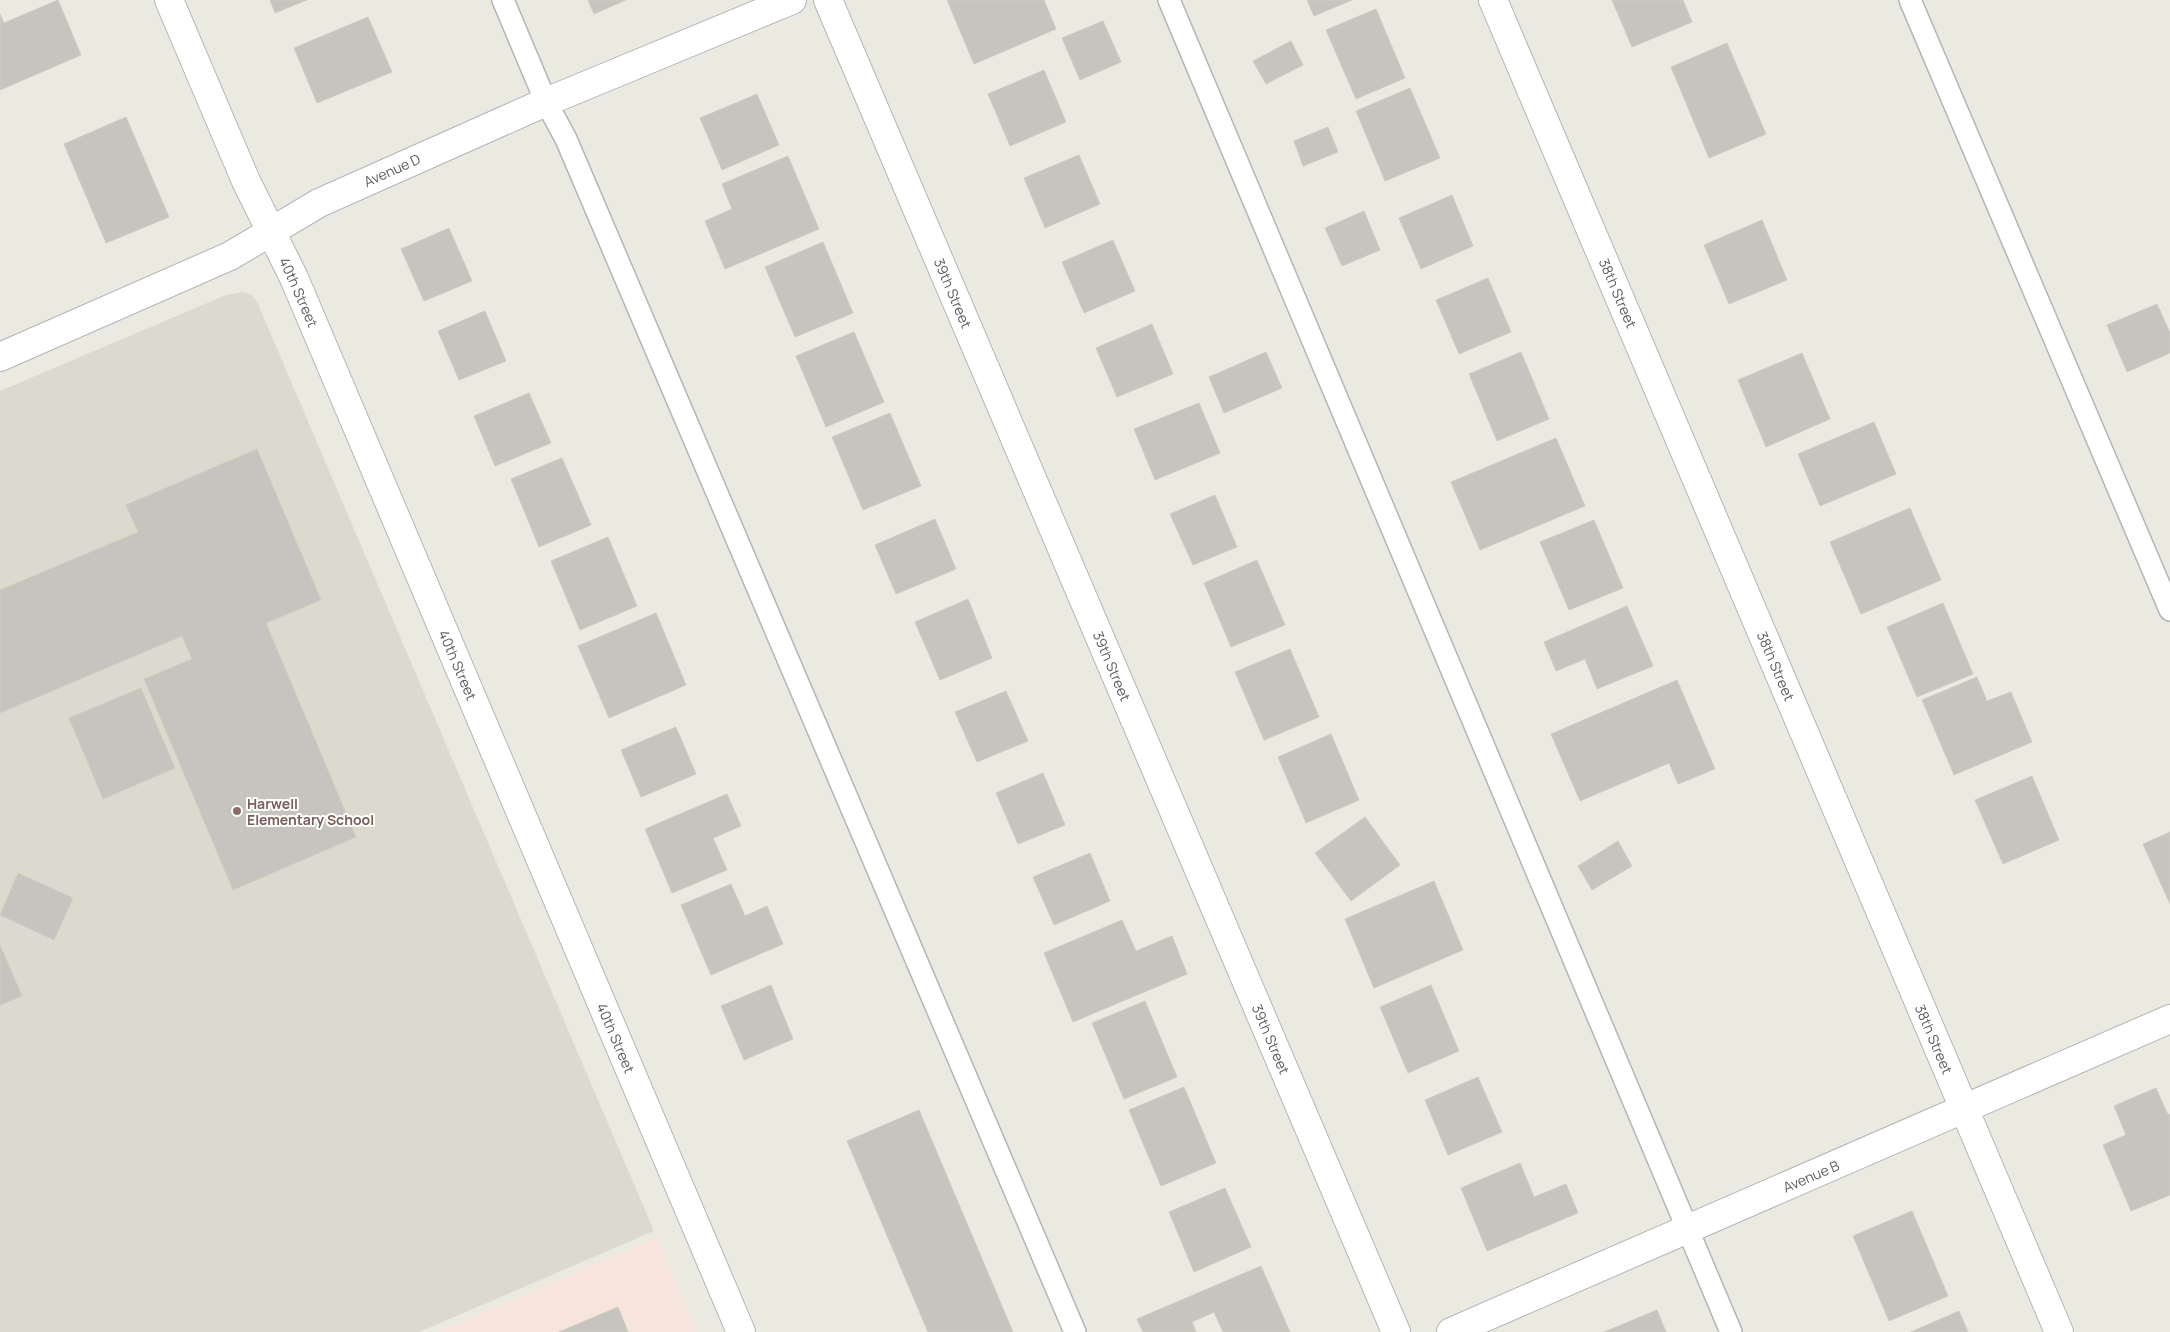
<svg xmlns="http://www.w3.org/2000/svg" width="2170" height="1332" viewBox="0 0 2170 1332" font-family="Manrope,sans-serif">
<rect width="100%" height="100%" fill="#eaeae1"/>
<path fill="#dadacf" d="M243,292L252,295L257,302L654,1231L419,1332H0V391L226,295Z"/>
<path fill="#f7e5dd" d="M657,1237L697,1332H438Z"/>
<path fill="#c6c4be" stroke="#cecdc0" d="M58,0L81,55L0,90V14L4,23Z
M270,0H307L275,13Z
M588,0H626L594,14Z
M947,0H1044L1056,29L974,64Z
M1307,0H1352L1314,16Z
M1612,0H1683L1692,22L1632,47Z
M1376,9L1405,78L1356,99L1326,30Z
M368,17L392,72L317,103L294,48Z
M1103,21L1121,62L1080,80L1062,38Z
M1291,41L1303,65L1266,84L1253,61Z
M1727,43L1766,134L1709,158L1671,67Z
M1044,70L1066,122L1010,146L988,94Z
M1410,88L1440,158L1385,181L1356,111Z
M757,94L779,145L722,170L700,118Z
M126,117L169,217L106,243L64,144Z
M1328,127L1338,152L1303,166L1294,141Z
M1079,155L1100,204L1045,228L1024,178Z
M788,156L819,229L725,269L705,221L732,209L722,184Z
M1452,195L1473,246L1421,269L1399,218Z
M1364,211L1380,250L1342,266L1325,228Z
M1762,220L1787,280L1729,304L1704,245Z
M449,228L472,281L424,301L401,249Z
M1113,240L1135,291L1084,313L1062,262Z
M823,242L853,313L795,337L765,267Z
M1488,278L1511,332L1459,354L1436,300Z
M2157,304L2170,333V353L2127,372L2107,325Z
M485,311L506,361L459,380L438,331Z
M1152,324L1173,374L1117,397L1096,348Z
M854,332L884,402L826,427L796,356Z
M1266,352L1282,388L1224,413L1209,377Z
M1521,352L1549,419L1497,441L1469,374Z
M1802,353L1830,419L1766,447L1738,380Z
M529,393L551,443L495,466L474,416Z
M1199,403L1220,453L1155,480L1134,429Z
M890,413L921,486L863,510L832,437Z
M1874,422L1896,474L1820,506L1798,454Z
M1556,438L1585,506L1480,550L1451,482Z
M257,449L321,600L266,623L356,837L233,890L144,679L192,659L182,636L0,713V590L138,532L126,505Z
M562,458L591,525L539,547L511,479Z
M1215,495L1237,547L1193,565L1170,514Z
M1910,508L1941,580L1861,614L1830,542Z
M935,519L956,569L896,594L875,545Z
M1594,520L1623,588L1569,610L1540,542Z
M608,537L637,606L580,630L551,561Z
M1257,560L1285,625L1231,647L1204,583Z
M968,599L992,658L940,680L915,622Z
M1943,603L1973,674L1917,697L1887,627Z
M1627,606L1653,666L1597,689L1585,659L1556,671L1544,642Z
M656,613L686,685L609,718L578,646Z
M1290,649L1319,717L1264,740L1235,672Z
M1977,677L1987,701L2011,692L2032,742L1954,775L1922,700Z
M1677,680L1715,769L1678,784L1669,763L1580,801L1551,734Z
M141,688L175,768L103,799L69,718Z
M1006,691L1028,741L977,762L955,712Z
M676,727L696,774L641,797L621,750Z
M1331,734L1359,800L1306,823L1278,757Z
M1043,773L1065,825L1018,844L996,793Z
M2032,776L2059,840L2003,864L1975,800Z
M727,794L741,826L713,838L727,870L672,893L645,829Z
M1365,817L1400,865L1351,901L1315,853Z
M2170,832V904L2143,844Z
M1618,841L1632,866L1592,890L1578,866Z
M1090,853L1110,901L1054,925L1033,877Z
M18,873L73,898L54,940L0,915Z
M1434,881L1463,950L1374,988L1345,919Z
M731,884L745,916L767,906L783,944L711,975L681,905Z
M1122,920L1136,951L1172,936L1187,974L1073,1022L1044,953Z
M0,945L22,996L0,1005Z
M771,985L793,1039L744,1060L721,1006Z
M1431,985L1459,1051L1408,1073L1380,1007Z
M1145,1001L1177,1077L1124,1099L1092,1023Z
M1478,1077L1502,1132L1448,1155L1425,1100Z
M1184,1087L1216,1163L1161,1186L1129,1110Z
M2156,1088L2168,1115L2170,1114V1195L2131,1211L2103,1145L2126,1135L2114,1106Z
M919,1110L1013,1332H928L847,1141Z
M1520,1163L1534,1197L1566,1184L1578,1213L1487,1251L1461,1188Z
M1225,1188L1251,1247L1194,1272L1169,1212Z
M1912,1211L1948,1296L1889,1321L1853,1236Z
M1261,1266L1290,1332H1223L1214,1312L1192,1322L1196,1332H1143L1137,1319Z
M618,1307L628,1332H559Z
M1657,1310L1666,1332H1604Z
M1959,1311L1968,1332H1911Z"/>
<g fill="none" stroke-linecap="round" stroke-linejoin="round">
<g stroke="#b3b5ba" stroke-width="24">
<path id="service" d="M503,0L546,102L566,139L1075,1332
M1169,0L1731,1332
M1910,0L2170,610"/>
</g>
<g stroke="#b3b5ba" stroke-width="30">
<path id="minor" d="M169,0L246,181L294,278L741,1332
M828,0L1396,1332
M1493,0L2059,1332
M0,357L230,256L319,203L546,102L792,0
M1451,1332L2170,1019"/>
</g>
<use href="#service" stroke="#fff" stroke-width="21"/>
<use href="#minor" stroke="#fff" stroke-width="28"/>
</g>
<circle fill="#8d6e63" stroke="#fff" stroke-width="2" cx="237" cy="811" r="5"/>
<g text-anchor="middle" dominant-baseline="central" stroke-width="4" stroke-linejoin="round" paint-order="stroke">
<g font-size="14" fill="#595b60" stroke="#fff">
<text transform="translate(392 170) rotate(-24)">Avenue D</text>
<text transform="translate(299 292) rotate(66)">40th Street</text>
<text transform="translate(953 293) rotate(67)">39th Street</text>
<text transform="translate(1618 293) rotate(67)">38th Street</text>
<text transform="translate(458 665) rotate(67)">40th Street</text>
<text transform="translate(1112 666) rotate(67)">39th Street</text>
<text transform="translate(1776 666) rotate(67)">38th Street</text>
<text transform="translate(616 1038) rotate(67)">40th Street</text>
<text transform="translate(1271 1039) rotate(67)">39th Street</text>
<text transform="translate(1934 1039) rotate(67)">38th Street</text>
<text transform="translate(1811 1176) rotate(-23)">Avenue B</text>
</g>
<g font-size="14" font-weight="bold" fill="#785e54" stroke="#fff" text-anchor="start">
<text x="247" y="803">Harwell<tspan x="247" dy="16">Elementary School</tspan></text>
</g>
</g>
</svg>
